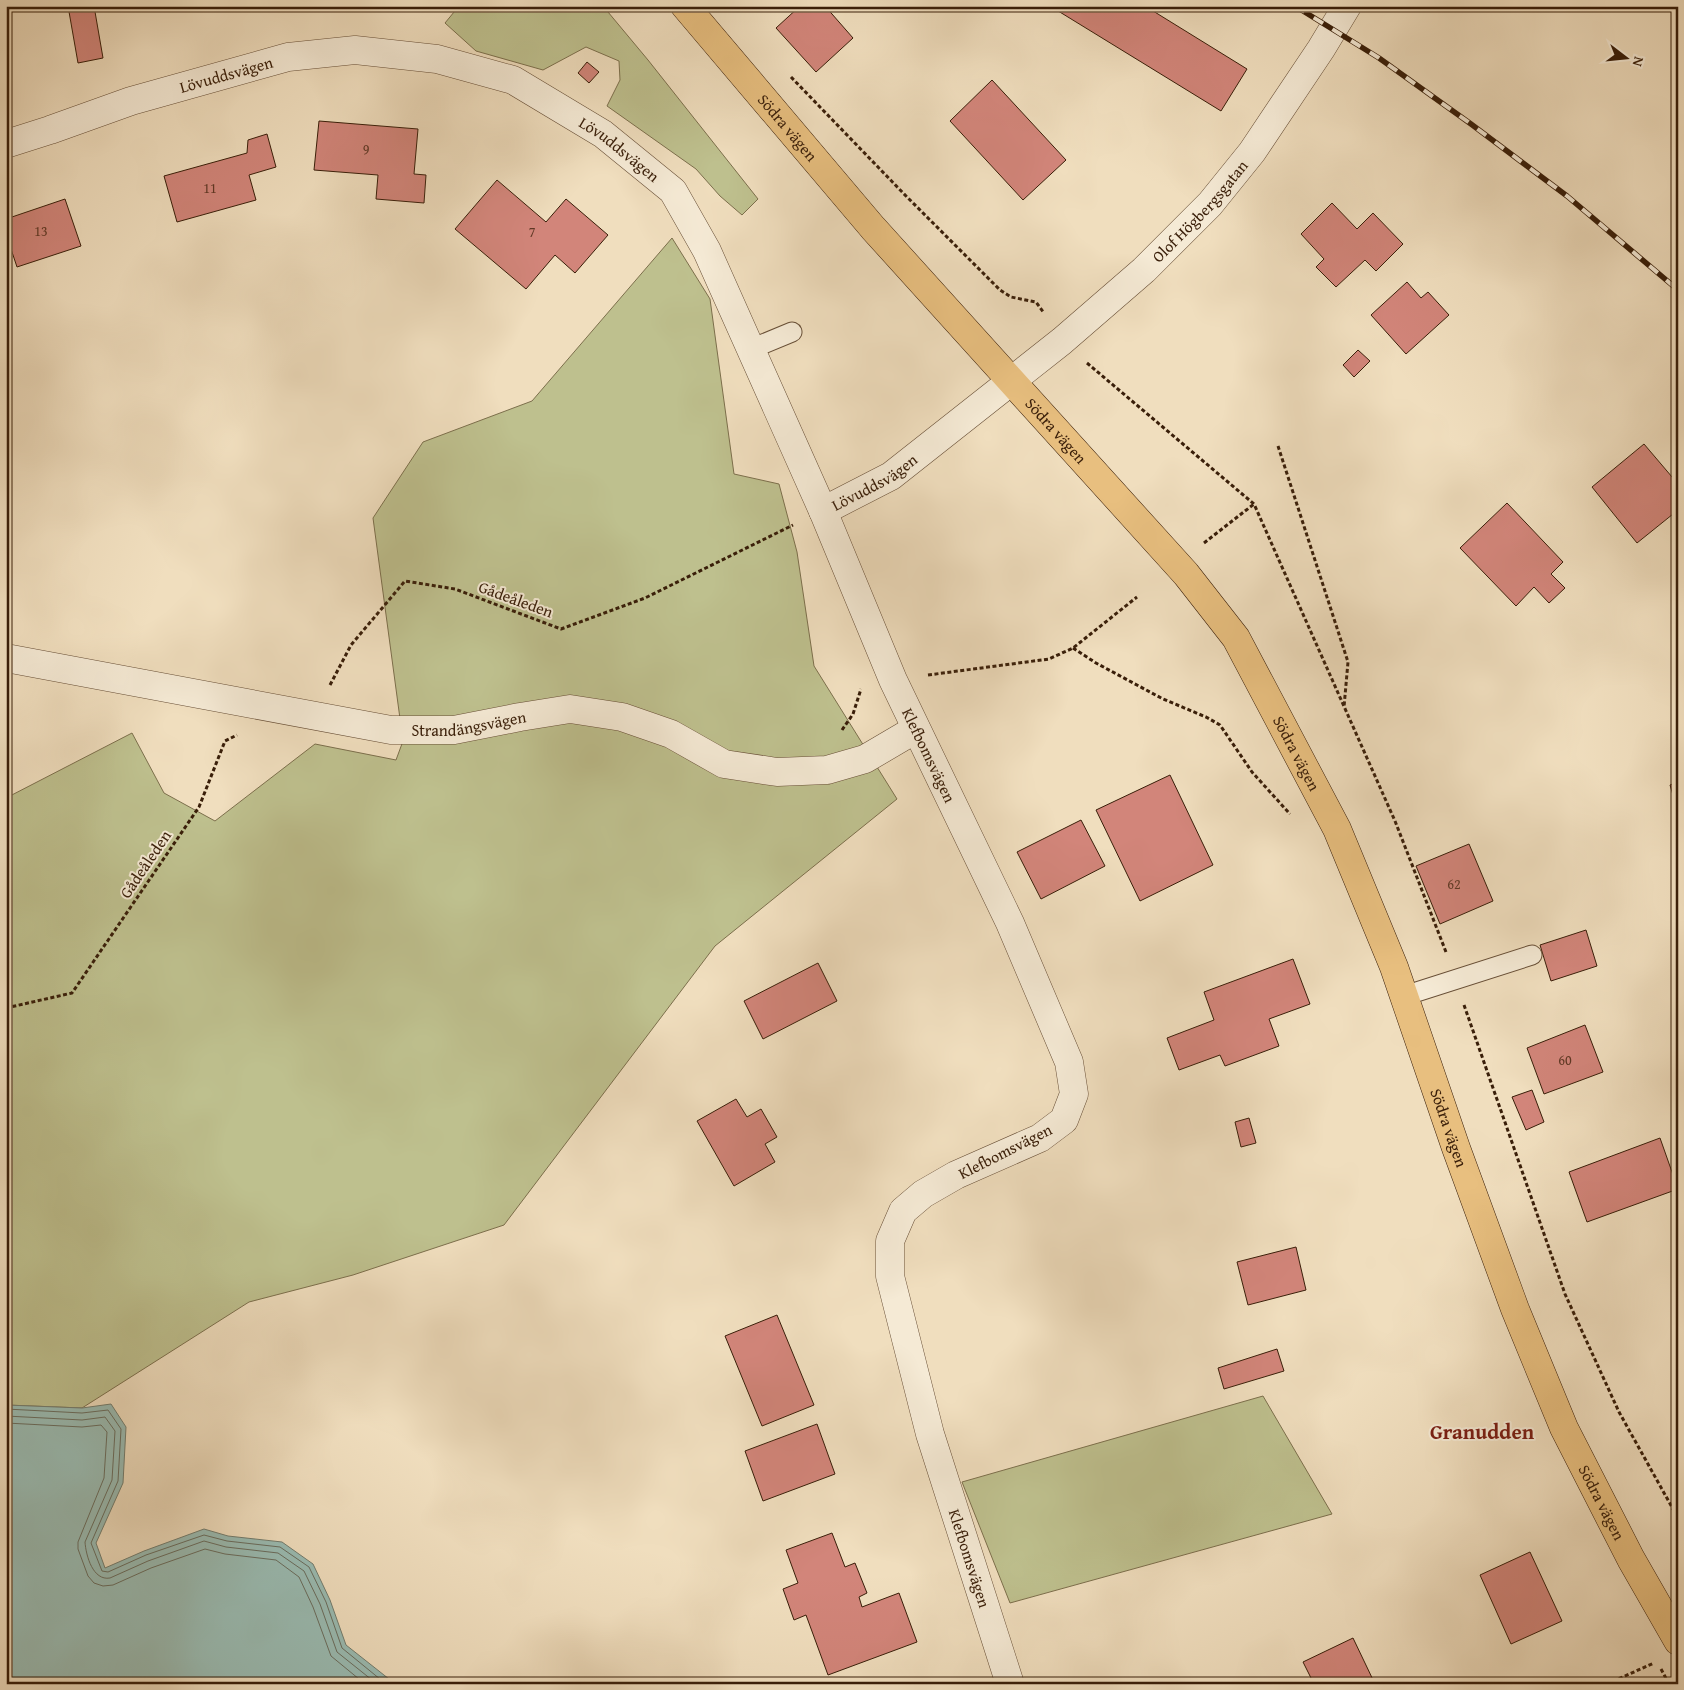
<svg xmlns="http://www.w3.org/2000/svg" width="1684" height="1690" viewBox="0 0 1684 1690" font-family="'Gentium Book Plus',serif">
<rect width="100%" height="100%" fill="#f0debe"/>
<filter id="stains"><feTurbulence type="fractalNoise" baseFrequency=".004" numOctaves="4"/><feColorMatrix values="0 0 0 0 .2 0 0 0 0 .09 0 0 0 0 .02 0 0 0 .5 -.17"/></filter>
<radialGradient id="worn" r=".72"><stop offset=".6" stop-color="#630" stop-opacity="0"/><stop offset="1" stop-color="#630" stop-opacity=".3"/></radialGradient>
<path fill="#bec08e" stroke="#7c6f4c" d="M459,6H603L648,60L758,199L742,215L720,196L696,169L607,106L620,80L619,61L586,47L543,70L476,51L445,23Z
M672,238L710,299L734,474L779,484L797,552L814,666L897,799L715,946L504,1225L353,1275L249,1302L82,1408L6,1405V798L132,733L164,793L215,821L315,744L396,760L403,741L373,518L423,442L532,401Z
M1263,1396L1332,1514L1010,1603L962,1482Z"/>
<path fill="#9abcb3" stroke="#737d6f" d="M111,1404L126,1427L123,1483L96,1543L105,1568L144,1551L204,1529L228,1536L282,1542L313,1564L330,1600L346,1645L389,1679L391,1684H6V1405L82,1408Z"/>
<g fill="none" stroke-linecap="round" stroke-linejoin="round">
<path stroke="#6a6d5e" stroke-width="1" d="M6,1409L82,1413L108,1410L121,1429L118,1481L91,1543L102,1571L108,1572L146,1555L204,1535L227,1541L280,1547L309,1567L326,1602L342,1648L386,1684
M6,1416L82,1420L105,1417L115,1431L112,1480L85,1542C86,1556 93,1581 110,1578L148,1561L204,1541L226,1547L278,1553L304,1571L320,1604L337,1652L377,1684
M6,1423L82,1427L101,1425L107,1432L104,1478L78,1542V1549L88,1576L94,1583L103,1586L113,1585L151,1568L205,1549L225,1554L276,1560L299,1577L313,1607L331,1656L365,1684"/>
</g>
<path fill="#d2857a" stroke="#391e09" d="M68,6H94L103,58L78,63Z
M800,6H825L853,38L816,72L776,28Z
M1050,6H1145L1247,69L1221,111Z
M587,62L599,72L589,83L578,73Z
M992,80L1066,160L1023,200L950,121Z
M319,121L418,129L414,174L426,175L424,203L376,199L378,175L314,170Z
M267,134L276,167L249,175L256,200L177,222L164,176L247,153L248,140Z
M497,180L546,222L566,199L608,235L575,273L555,255L526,289L455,229Z
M65,199L81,246L17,267L9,243L6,244V219Z
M1332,203L1357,229L1373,213L1403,244L1376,271L1365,260L1336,287L1316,267L1324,259L1301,234Z
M1407,282L1421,298L1428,292L1449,315L1406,354L1371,315Z
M1358,350L1370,361L1354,377L1343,365Z
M1644,444L1678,484V510L1637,543L1592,487Z
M1507,503L1563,562L1551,574L1565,588L1549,603L1534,587L1516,606L1460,548Z
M1170,775L1213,865L1140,901L1096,810Z
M1678,782V812L1670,785Z
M1081,820L1105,866L1041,899L1017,852Z
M1469,844L1493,901L1440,924L1416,866Z
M1586,930L1597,966L1551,981L1540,945Z
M1293,959L1310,1004L1269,1019L1279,1046L1225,1066L1220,1055L1179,1070L1167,1038L1214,1020L1204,992Z
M818,963L837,1001L763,1039L744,1001Z
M1585,1025L1603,1072L1544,1094L1527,1048Z
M1532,1090L1544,1122L1526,1130L1512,1097Z
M736,1099L747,1117L761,1109L777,1137L765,1144L775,1162L734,1186L697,1121Z
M1249,1118L1256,1143L1241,1147L1235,1122Z
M1660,1138L1678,1189L1587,1222L1569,1172Z
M1296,1247L1306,1290L1248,1305L1237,1262Z
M777,1315L814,1405L762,1426L725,1336Z
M1277,1349L1284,1371L1224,1389L1218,1368Z
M817,1424L835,1474L763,1501L745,1451Z
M832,1533L845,1567L855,1563L867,1593L859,1597L862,1607L899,1593L917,1642L828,1675L806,1615L794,1620L783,1589L798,1583L786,1550Z
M1530,1552L1562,1621L1511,1644L1480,1575Z
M1353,1638L1375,1684H1314L1303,1662Z"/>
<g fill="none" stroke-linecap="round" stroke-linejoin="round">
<g stroke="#674e36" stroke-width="21">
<path id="lane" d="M751,349L792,332
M1404,996L1532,955"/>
</g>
<g stroke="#674e36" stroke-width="29">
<g id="street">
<path id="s1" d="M6,144L50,130L131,101L288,57L355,50L437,59L513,80L603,134L673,191L707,251L823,511L893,680L1010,923L1069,1062L1074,1094L1064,1120L1040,1138L956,1175L923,1194L903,1211L890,1241V1276L930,1434L1010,1684"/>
<path id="s2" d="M823,511L891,476L1062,341L1144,270L1210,204L1252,152L1321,49L1347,6"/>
<path id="s3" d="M6,658L391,730H454L520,717L570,709L622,717L671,734L724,764L777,772L827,770L865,759L916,729"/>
</g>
</g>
<g stroke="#391e09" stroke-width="29">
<g id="highway">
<path id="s4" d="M685,6L873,228L1186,574L1236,638L1337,829L1394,967L1456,1148L1515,1309L1564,1428L1631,1559L1678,1641"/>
</g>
</g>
<path stroke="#391e09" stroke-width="3" stroke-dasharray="4 2.5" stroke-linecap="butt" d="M791,77L906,196L1000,290L1011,297L1036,302L1044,313
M1087,363L1254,504L1395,821L1446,952
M1278,446L1348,662L1344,707
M1204,543L1254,504
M1073,648L1096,663L1163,699L1206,717L1220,725L1252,772L1290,814
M928,675L1049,659L1073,648L1137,597
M330,685L351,645L405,581L455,589L561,629L645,598L793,525
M842,730L853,714L861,689
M1464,1005L1565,1294L1619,1412L1678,1518
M6,1008L72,993L199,807L225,741L237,735
M1661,1669L1669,1684
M1607,1684L1654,1663"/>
<use href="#lane" stroke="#f5ead5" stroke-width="19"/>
<use href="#street" stroke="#f5ead5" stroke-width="28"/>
<use href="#highway" stroke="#e8bf7f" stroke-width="28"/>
<g stroke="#391e09" stroke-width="5.5">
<path id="rail" d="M1295,6L1379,58L1471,124L1567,196L1678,290"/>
</g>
<use href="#rail" stroke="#f5ead5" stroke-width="4" stroke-dasharray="11" stroke-linecap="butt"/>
</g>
<g text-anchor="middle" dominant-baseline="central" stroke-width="4" stroke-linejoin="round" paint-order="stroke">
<g font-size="14" fill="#5f3825">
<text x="366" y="149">9</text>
<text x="210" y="188">11</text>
<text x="41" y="231">13</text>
<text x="532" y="232">7</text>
<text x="1454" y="884">62</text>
<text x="1565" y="1060">60</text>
</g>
<g font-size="16" fill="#391e09" stroke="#f5ead5">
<text stroke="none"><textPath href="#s1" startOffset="231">Lövuddsvägen</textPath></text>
<text stroke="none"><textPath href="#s4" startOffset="159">Södra vägen</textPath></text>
<text stroke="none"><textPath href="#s1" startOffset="651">Lövuddsvägen</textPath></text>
<text stroke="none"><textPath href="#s2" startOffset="484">Olof Högbergsgatan</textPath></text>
<text stroke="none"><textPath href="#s4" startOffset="564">Södra vägen</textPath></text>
<text stroke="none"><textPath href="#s2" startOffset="59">Lövuddsvägen</textPath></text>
<text transform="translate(516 599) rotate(20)">Gådeåleden</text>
<text stroke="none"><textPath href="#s3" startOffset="470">Strandängsvägen</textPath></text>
<text stroke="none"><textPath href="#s4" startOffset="969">Södra vägen</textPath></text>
<text stroke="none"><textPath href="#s1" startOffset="1339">Klefbomsvägen</textPath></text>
<text transform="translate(145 864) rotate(-56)">Gådeåleden</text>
<text stroke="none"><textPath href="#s4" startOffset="1374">Södra vägen</textPath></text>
<text transform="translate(1005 1151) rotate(-27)">Klefbomsvägen</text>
<text stroke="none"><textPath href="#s4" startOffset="1779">Södra vägen</textPath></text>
<text stroke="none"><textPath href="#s1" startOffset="2284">Klefbomsvägen</textPath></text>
</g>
<g font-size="21" font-weight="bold" fill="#7a1f14" stroke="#f5ead5">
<text x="1482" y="1431">Granudden</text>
</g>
</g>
<rect width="1684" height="1690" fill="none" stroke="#f0debe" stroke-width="25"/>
<rect x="8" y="8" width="1669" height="1675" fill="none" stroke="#391e09" stroke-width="2.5"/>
<rect x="12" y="12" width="1659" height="1665" fill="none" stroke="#391e09"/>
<g transform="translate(1626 58) rotate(106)" stroke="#f5ead5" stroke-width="4" paint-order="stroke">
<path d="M0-4L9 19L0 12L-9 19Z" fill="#391e09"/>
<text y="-8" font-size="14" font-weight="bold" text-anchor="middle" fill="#391e09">N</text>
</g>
<rect width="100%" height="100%" filter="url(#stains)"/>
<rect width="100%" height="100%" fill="url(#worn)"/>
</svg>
